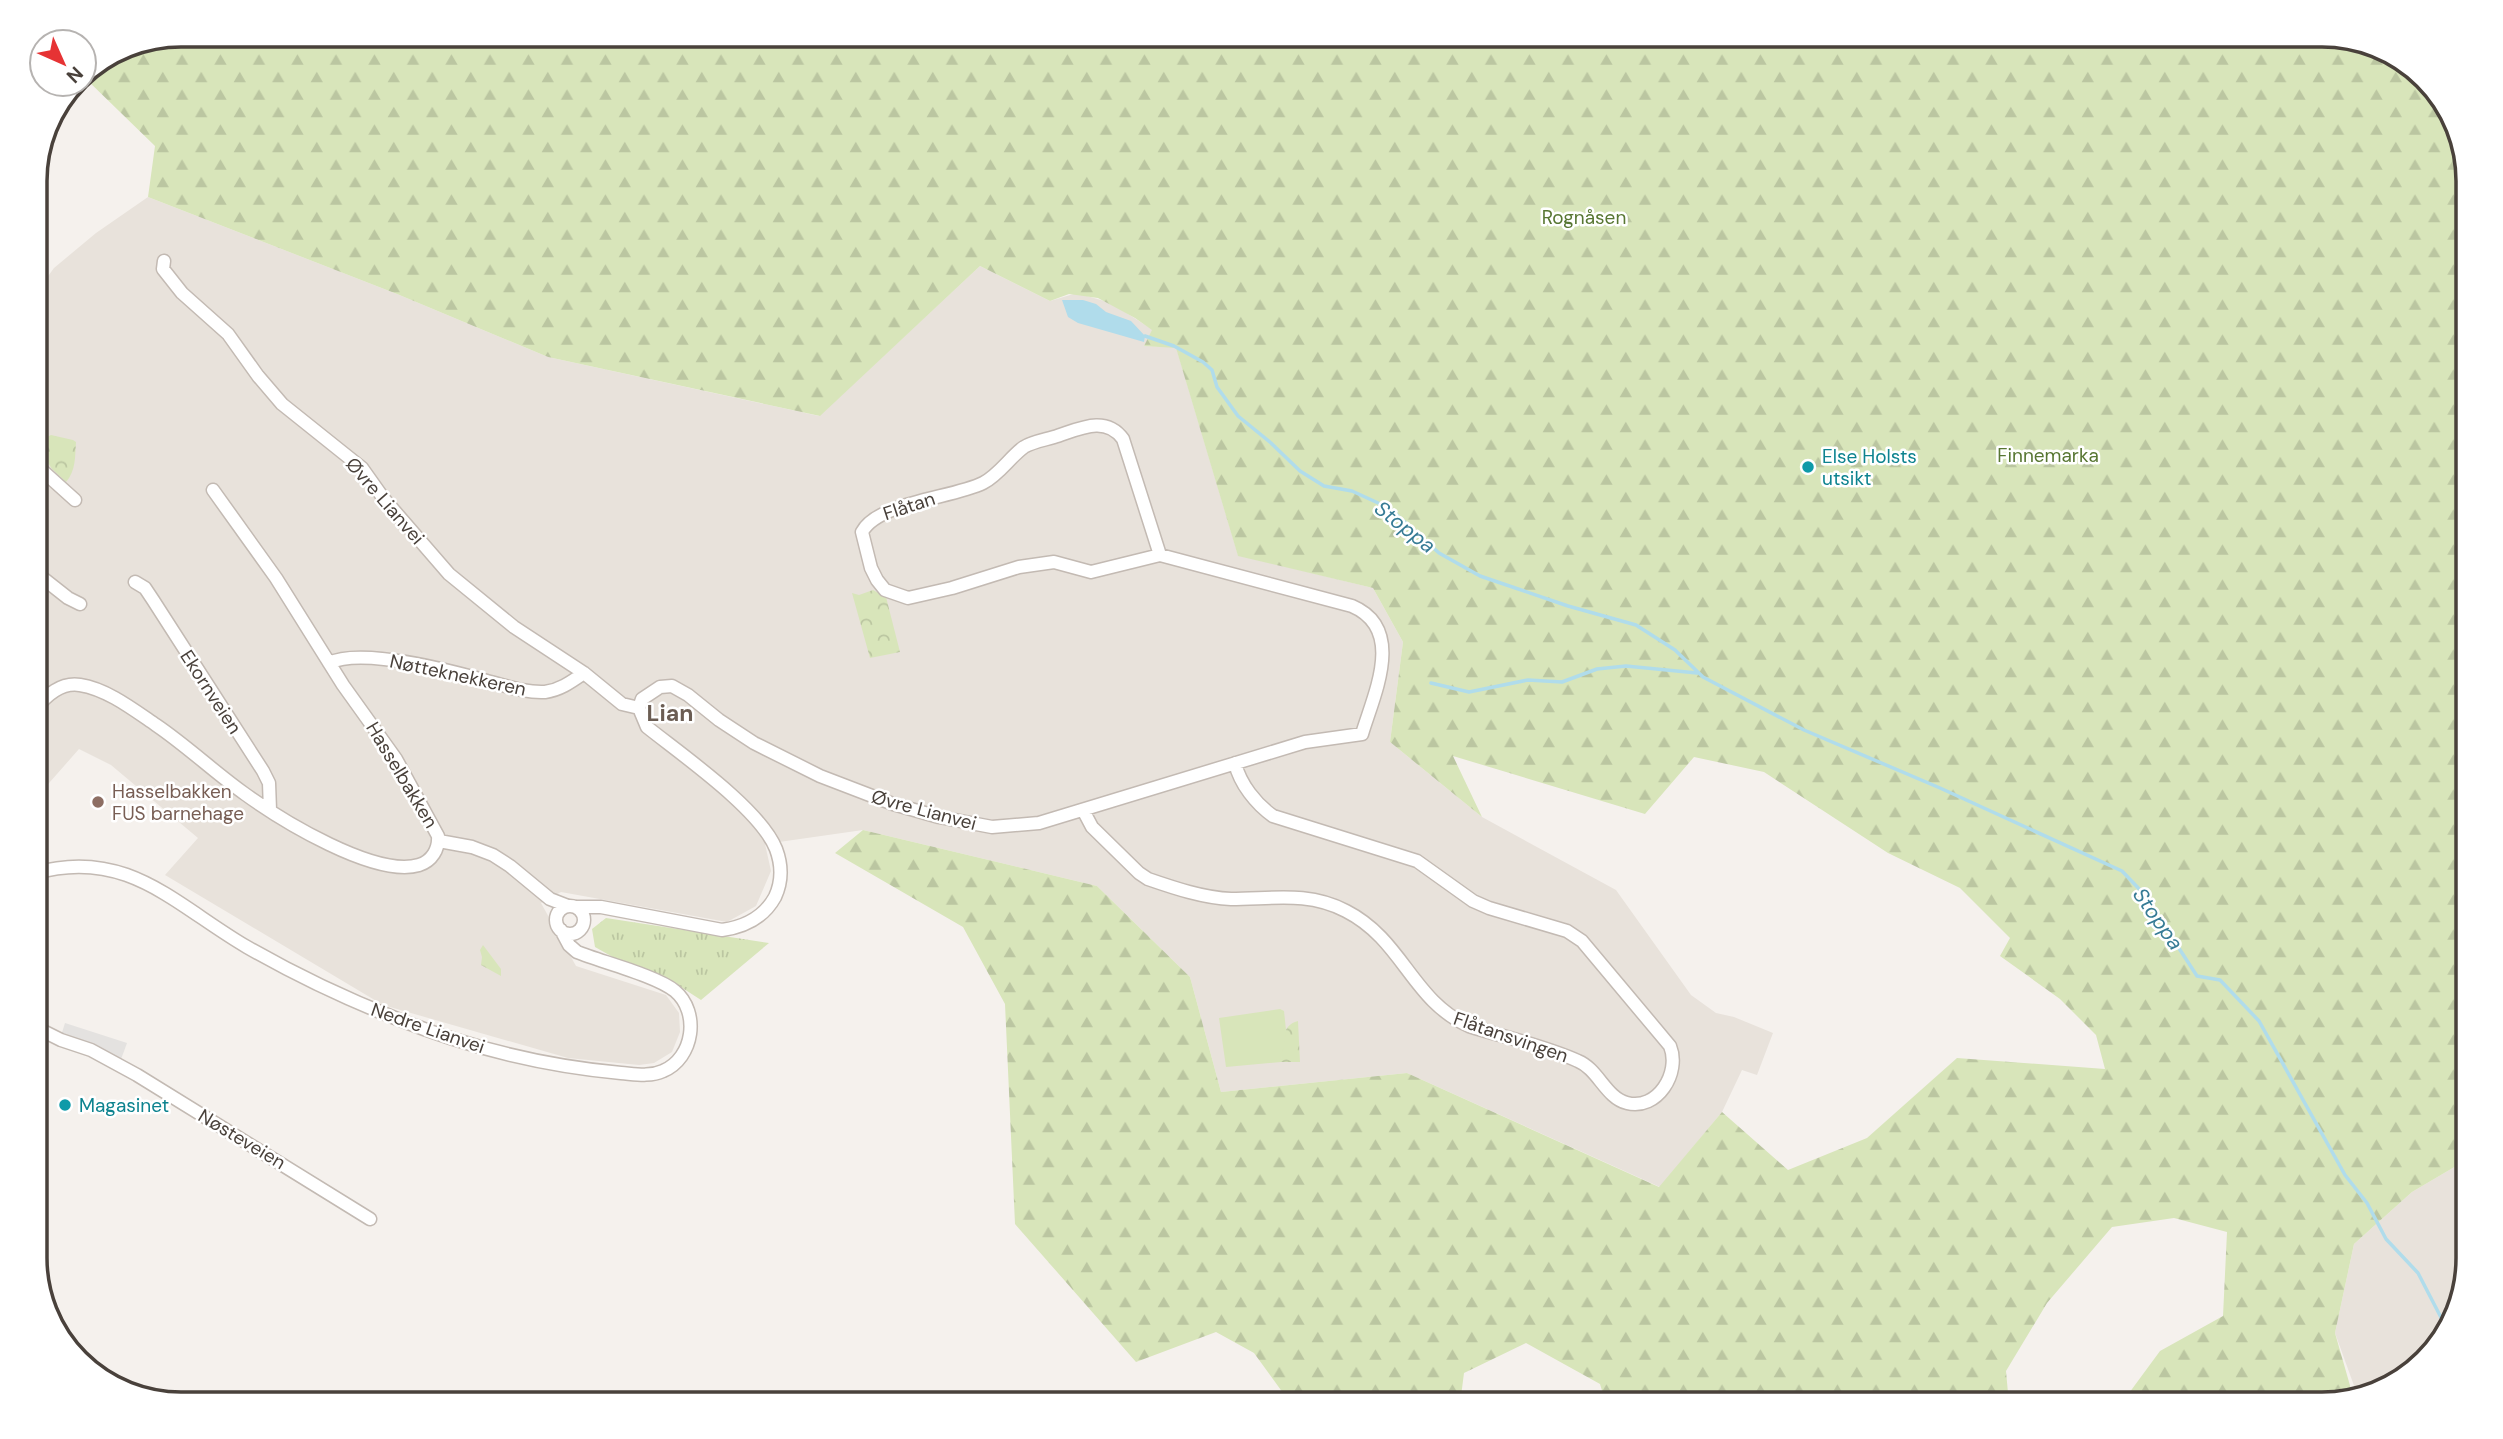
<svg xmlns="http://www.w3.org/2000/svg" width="2503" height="1439" viewBox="0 0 2503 1439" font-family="'DM Sans',sans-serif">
<defs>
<pattern id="grass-tufts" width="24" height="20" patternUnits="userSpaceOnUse" patternTransform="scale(1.75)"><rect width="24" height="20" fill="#d8e5ba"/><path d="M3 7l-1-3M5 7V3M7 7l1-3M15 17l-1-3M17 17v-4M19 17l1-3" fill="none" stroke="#bbc6a1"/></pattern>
<pattern id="forest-firs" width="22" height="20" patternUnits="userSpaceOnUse" patternTransform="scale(1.75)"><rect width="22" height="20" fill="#d8e5ba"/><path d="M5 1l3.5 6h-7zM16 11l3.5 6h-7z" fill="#bbc6a1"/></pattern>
<pattern id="park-crowns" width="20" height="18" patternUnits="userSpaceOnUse" patternTransform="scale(1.75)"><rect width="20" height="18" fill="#d8e5ba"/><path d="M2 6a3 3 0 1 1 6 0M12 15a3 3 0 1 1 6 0" fill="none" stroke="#bbc6a1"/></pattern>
</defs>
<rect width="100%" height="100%" fill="#f5f1ed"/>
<path fill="#e8e2db" d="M148,197L397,294L548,357L819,416L980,266L1050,301L1077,293L1111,303L1153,330L1144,346L1176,347L1238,555L1373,588L1403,642L1390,742L1482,817L1616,890L1691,995L1716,1013L1734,1017L1773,1033L1757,1075L1742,1070L1722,1112L1660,1187L1407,1073L1221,1092L1190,977L1097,886L863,830L765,844L771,871L756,906L727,922L561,892L541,903L576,966L666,995L679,1013L680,1032L672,1052L654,1063L639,1065L568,1058L383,1005L165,875L198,838L111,765L79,749L35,799V294L54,268L96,233Z
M2468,1159V1258L2449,1330L2395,1384L2357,1394L2335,1333L2354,1244L2412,1192Z"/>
<path fill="url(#grass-tufts)" d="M606,918L769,943L701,1000L670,980L618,960L595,947L592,929Z"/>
<path fill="url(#forest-firs)" d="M182,35H2321L2394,54L2443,101L2468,173V1159L2412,1192L2354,1244L2335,1333L2353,1396L2322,1404H2121L2160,1351L2223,1316L2227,1232L2174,1218L2112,1227L2047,1303L2006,1371L2009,1404H1606L1600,1384L1526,1343L1464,1373L1460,1404H1291L1254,1353L1216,1332L1136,1362L1015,1224L1005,1004L963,927L835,853L863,830L1097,886L1190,977L1221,1092L1407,1073L1659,1187L1722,1112L1788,1170L1867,1138L1957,1058L2105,1069L2096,1035L2060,999L2000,956L2010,938L1960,888L1888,853L1764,772L1694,757L1645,814L1453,756L1482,817L1390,742L1403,642L1373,588L1238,556L1176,348L1144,346L1152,330L1135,318L1098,298L1069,294L1050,301L980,266L820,416L548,357L397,294L148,197L155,146L84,77V74L126,46Z"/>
<path fill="url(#park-crowns)" d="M51,435L73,440L76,442C75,456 76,471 66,482L52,469L37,446L39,441Z
M873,590L886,597L900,652L870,658L852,593L859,595Z
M483,945L501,969V976L481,965L482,957L480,950Z
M1298,1021L1300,1062H1281C1282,1047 1280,1025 1298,1021Z"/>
<path fill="#d8e5ba" d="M1280,1009L1284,1011L1286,1030L1281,1062L1226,1067L1219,1018Z"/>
<path fill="#e4e2e0" d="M65,1023L127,1043L120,1062L60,1039Z"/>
<path fill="#b0dceb" d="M1062,300H1083L1096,304L1106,312L1131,321L1145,336L1144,342L1078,323L1068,317Z"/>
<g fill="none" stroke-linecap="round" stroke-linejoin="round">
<path stroke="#b0dceb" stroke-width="3.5" d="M1145,336L1174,346L1203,362L1212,370L1217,387L1238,416L1271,443L1300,471L1324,486L1352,491L1389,508L1439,553L1480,576L1568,606L1636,625L1675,650L1703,677L1804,730L1940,788L2122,871L2143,893L2197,976L2220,980L2259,1021L2345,1175L2367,1203L2386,1239L2418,1273L2448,1331
M1431,683L1469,692L1528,680L1562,682L1597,669L1626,666L1697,673"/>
<g stroke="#c3bab3" stroke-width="15">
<path id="street" d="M164,261L163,269L182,293L228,334L258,376L282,404L362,468L384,499L449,574L514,627L584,673L622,704L639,708
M35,464L75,500
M35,572L68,598L80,604
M135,582L145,588L153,600L263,771L269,783L270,810
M329,663C362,647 451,671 487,681C507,686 525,693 545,692C560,690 571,682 584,673
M35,685L48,695
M35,709C47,695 61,682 80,685C107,689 134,710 156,725C187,746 214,772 245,794C281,820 375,878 419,865C432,861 439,849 438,836L396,759L343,685L276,578L213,490
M1083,810L1092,827L1139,873L1148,879C1174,888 1204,898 1231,899C1272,899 1308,891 1346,911C1403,940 1412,1001 1469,1026C1504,1037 1545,1046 1578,1061C1598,1069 1606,1098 1627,1103C1657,1111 1681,1073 1670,1046L1582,941L1567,931L1489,908L1473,901L1417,861L1273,816C1256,804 1240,784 1235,763
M439,841L472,847L493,855L510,866L550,899L568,906
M35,873C127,847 175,905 247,947C294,974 344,998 395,1018C467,1047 544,1066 621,1073C635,1074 650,1077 663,1071C694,1058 700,1012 675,991C657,976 602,962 577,952L569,945L561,930
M556 920a14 14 0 1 1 28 0a14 14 0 1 1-28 0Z
M577,907H601L722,930C744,927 764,917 775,897C782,882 782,865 776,849C760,809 682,755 647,727L639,708L642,699L660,687L672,686L688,695L719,720L754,743L820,776L893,804L939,817L992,827L1039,823L1305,742L1362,734C1374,694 1406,629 1352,606L1160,555L1091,572L1054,562L1019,567L952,588L908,598L885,590L877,580L871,568L862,532C878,502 953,498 983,483C999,475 1010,457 1024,447C1032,442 1044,440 1054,437C1077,430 1105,414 1123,439L1160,555
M35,1027L61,1040L91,1050L137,1075L370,1219
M1229,1401L1238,1404"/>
</g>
<use href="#street" stroke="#fff" stroke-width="12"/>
</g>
<g fill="#0f9aa8" stroke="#fff" stroke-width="2.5">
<circle cx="1808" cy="467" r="7"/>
<circle cx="65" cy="1105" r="7"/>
</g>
<circle fill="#8d6e63" stroke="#fff" stroke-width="2.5" cx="98" cy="802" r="7"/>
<g text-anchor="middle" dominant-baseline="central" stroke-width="5" stroke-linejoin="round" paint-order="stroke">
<g font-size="19" fill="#577632" stroke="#fff">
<text x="1584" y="217">Rognåsen</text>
<text x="2048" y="455">Finnemarka</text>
</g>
<g font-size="19" fill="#0d838f" stroke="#fff" text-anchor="start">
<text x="1822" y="456">Else Holsts<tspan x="1822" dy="22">utsikt</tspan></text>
<text x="79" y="1105">Magasinet</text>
</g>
<g font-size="19" fill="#49413b" stroke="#fff">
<text transform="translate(385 501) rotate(49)">Øvre Lianvei</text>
<text transform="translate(909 506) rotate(-18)">Flåtan</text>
<text transform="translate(458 675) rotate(12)">Nøtteknekkeren</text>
<text transform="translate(211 692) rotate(57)">Ekornveien</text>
<text transform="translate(402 775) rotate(59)">Hasselbakken</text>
<text transform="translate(924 810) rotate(15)">Øvre Lianvei</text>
<text transform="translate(428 1028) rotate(19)">Nedre Lianvei</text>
<text transform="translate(1511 1037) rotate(19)">Flåtansvingen</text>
<text transform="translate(242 1139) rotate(31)">Nøsteveien</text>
</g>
<g font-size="19" fill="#785e54" stroke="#fff" text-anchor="start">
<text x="112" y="791">Hasselbakken<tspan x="112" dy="22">FUS barnehage</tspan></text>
</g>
<g font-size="21" font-style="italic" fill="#367b95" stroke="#fff">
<text transform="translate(1405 527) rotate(38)">Stoppa</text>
<text transform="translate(2158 919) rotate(55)">Stoppa</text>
</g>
<g font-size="23" font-weight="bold" fill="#6b5d53" stroke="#fff">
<text x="670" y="713">Lian</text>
</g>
</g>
<path d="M0 0H2503V1439H0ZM181 47H2322A134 134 0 0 1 2456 181V1258A134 134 0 0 1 2322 1392H181A134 134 0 0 1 47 1258V181A134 134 0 0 1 181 47Z" fill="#fff" fill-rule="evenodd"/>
<path fill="none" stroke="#49413b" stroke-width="3.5" d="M181 47H2322A134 134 0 0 1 2456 181V1258A134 134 0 0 1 2322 1392H181A134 134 0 0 1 47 1258V181A134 134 0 0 1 181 47Z"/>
<g transform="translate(63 63) rotate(135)"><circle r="33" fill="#ffffff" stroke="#b6b3b1" stroke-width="2"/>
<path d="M0-5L12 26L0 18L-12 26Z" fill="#e63334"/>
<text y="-10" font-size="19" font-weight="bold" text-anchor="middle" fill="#49413b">N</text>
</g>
</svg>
